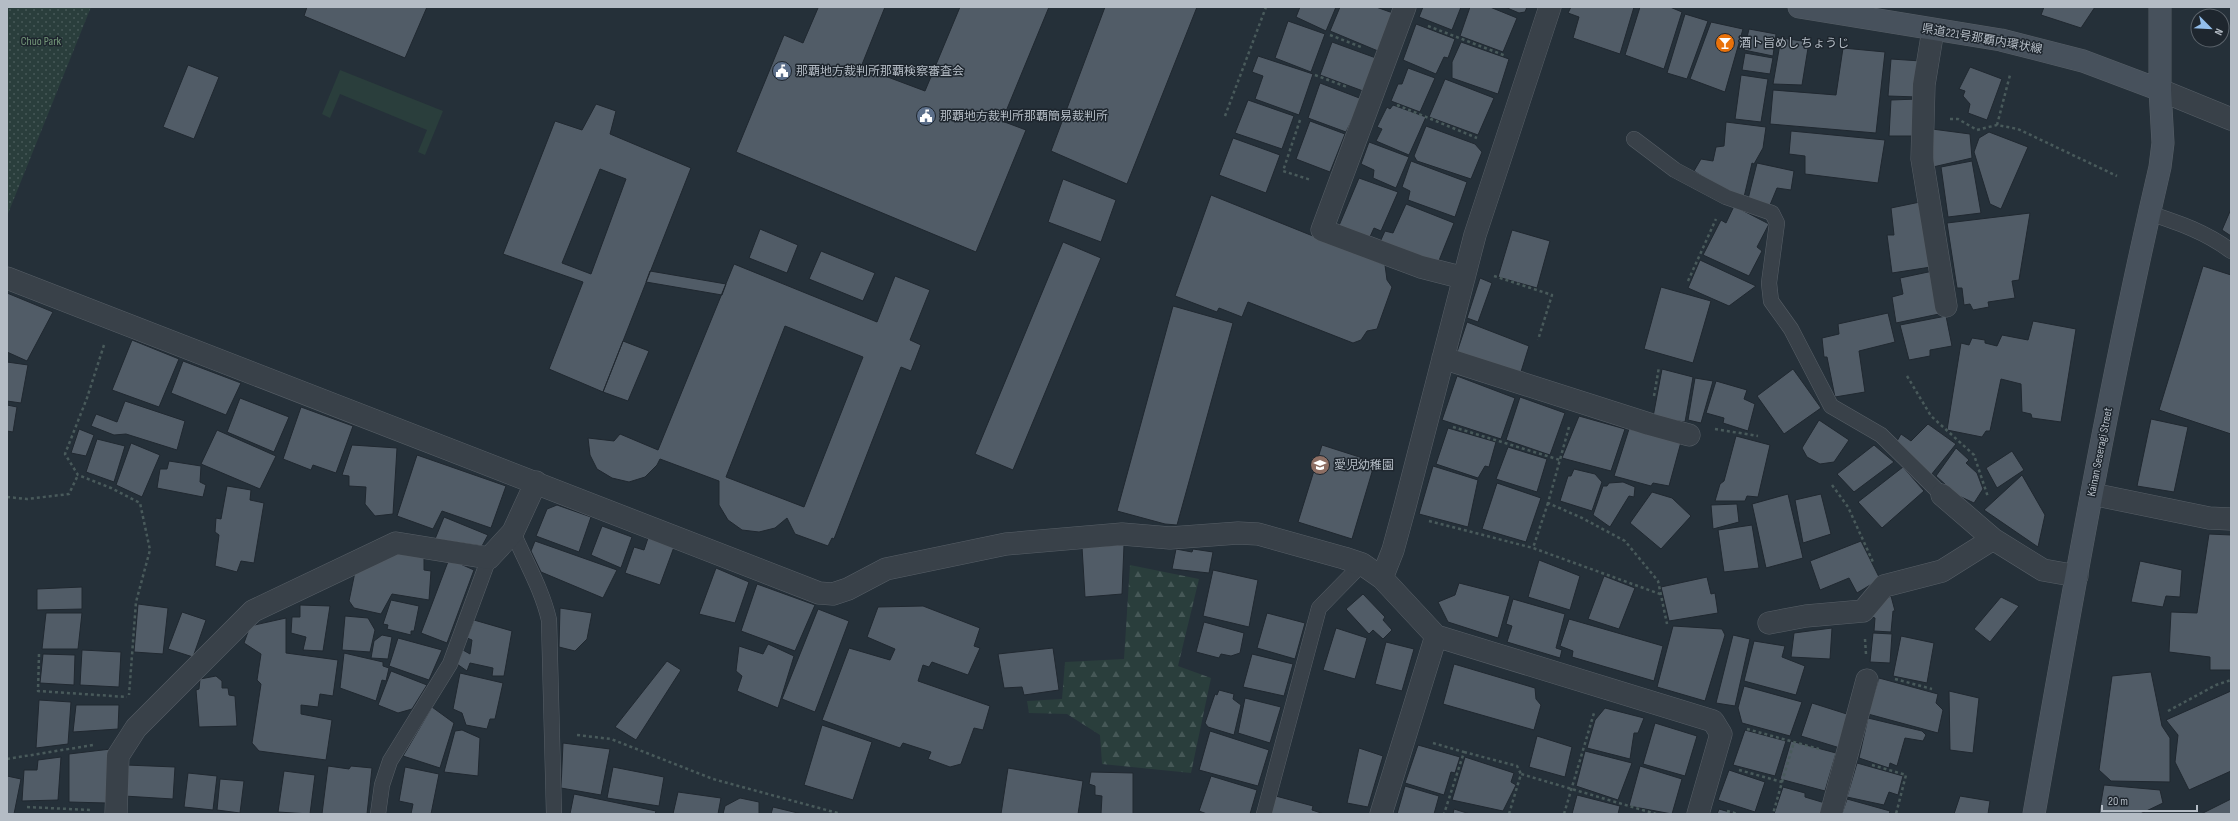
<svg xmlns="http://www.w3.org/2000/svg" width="2238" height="821" viewBox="0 0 2238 821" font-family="'Sofia Sans Condensed','Noto Sans JP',sans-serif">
<defs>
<pattern id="forest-firs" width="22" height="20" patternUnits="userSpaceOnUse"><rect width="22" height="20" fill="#2a3e3c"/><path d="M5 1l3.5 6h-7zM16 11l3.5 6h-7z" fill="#465857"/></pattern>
<pattern id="park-dots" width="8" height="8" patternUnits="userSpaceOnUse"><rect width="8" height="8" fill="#2a3e3c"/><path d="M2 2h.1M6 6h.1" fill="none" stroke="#465857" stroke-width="1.8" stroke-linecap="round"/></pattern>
</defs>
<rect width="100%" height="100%" fill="#253039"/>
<path fill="#2a3e3c" d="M340,70L443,111L425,155L418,152L427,130L340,94L330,118L322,114Z"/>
<path fill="url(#forest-firs)" d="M1130,565L1199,579L1178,666L1211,678L1191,773L1102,764L1100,735L1067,714L1029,713L1027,701L1062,699L1065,662L1124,659Z"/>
<path fill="url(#park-dots)" d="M7,7H91L7,216Z"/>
<path fill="#515c67" stroke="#202830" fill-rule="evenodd" d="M307,7H427L405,58L304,16Z
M816,7H885L861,67L925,91L960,7H1049L1002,121L1026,130L976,252L736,152L784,35L803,43L818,8Z
M1105,7H1197L1127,184L1051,151Z
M1300,7H1336L1326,31L1296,17Z
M1340,7H1376L1393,13L1378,51L1330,31Z
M1423,7H1461L1452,30L1419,17Z
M1470,7H1490L1517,18L1503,52L1460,36Z
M1505,7H1527L1525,12L1519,13Z
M1571,7H1634L1620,54L1573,38L1579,17L1568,13Z
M1640,7H1670L1682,12L1664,69L1625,55Z
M2044,7H2095L2081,28L2041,15Z
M1685,14L1708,21L1687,79L1667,73Z
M1288,21L1325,34L1311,72L1275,58Z
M1711,22L1743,29L1725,92L1690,79Z
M1416,24L1455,39L1448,58L1444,57L1436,74L1403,60Z
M1749,29L1776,34L1773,56L1744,50Z
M1781,38L1809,42L1802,85L1773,84Z
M1332,42L1376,58L1363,91L1320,75Z
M1461,42L1509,59L1498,94L1452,78V62Z
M1843,48L1885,52L1876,133L1770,124L1773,90L1836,95Z
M1745,53L1773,58L1770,74L1742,70Z
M1258,56L1313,74L1299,115L1255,99L1263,76L1252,72Z
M1891,59L1921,61L1918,97L1888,96Z
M188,65L219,77L194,139L163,127Z
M1970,67L2002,79L1987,120L1968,113L1970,104L1963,96L1965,91L1959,89Z
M1408,68L1435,78L1420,112L1391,101L1398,84H1402Z
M1741,75L1768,79L1761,122L1735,119Z
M1445,79L1494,98L1478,135L1429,117Z
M1320,83L1362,99L1346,132L1308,118Z
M1918,99L1916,136H1889L1891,100Z
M1248,100L1294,116L1282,149L1235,133Z
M596,104L616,111L610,134L691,168L603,392L549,369L583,282L503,254L555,121L582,130ZM600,169L626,179L591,274L562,263Z
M1393,105L1426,117L1409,155L1376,141L1382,129L1377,127L1387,107L1390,109Z
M1310,121L1345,134L1330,172L1296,159Z
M1726,122L1766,127L1763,148L1754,164L1752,163L1744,197L1717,186L1694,171L1701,159L1713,161L1716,147L1724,146Z
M1426,126L1475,144L1482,152L1471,179L1417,161L1414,156Z
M1932,129L1970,134L1972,158L1933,167Z
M1791,131L1885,140L1878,183L1805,174V156L1789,154Z
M1989,132L2028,147L2001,209L1990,204L1974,152L1979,138Z
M1233,138L1280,155L1266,193L1219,175Z
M1369,142L1409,157L1396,188L1373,178L1374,170L1361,164Z
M1411,161L1467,182L1455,217L1408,200L1410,191L1402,187Z
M1972,161L1981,213L1948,217L1941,167Z
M1757,163L1794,171L1791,190L1777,188L1770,205L1748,199Z
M1359,178L1398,192L1381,231L1374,228L1369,239L1338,228Z
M1063,179L1116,200L1101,242L1048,222Z
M1211,195L1385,265L1387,280L1392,287L1377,329L1367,331L1361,340L1353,343L1248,302L1242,317L1219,308L1217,312L1175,296Z
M1920,202L1931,267L1892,273L1887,235H1894L1891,208Z
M1406,204L1454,223L1438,263L1380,242L1385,231L1393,233Z
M1734,206L1769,224L1757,247L1762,251L1749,276L1703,255L1721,220L1726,223Z
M2231,209V236L2222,230Z
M2030,213L2019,280L2012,281L2015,298L1988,302L1989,307L1973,310L1970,304L1964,305L1962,288H1957L1947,223Z
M760,229L798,245L787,273L749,258Z
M1512,230L1550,241L1537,288L1498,277Z
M1063,242L1101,258L1013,470L975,454Z
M821,251L875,273L863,301L809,279Z
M1700,260L1756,286L1729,306L1688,288Z
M734,264L877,322L895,276L930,290L910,340L921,345L911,371L901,367L834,539L832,538L828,546L795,534L787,518L775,528L759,532L742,530L728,520L719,505V481L660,459L657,465L645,477L629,482L612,478L597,469L590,455L588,438L614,441L620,434L658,450ZM785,326L863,357L804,507L726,477Z
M2203,266L2231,275V434L2159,410Z
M650,271L726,284L722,295L646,282Z
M1933,271L1939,314L1896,323L1892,297L1903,294L1900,278Z
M1480,278L1492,283L1478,322L1467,318Z
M1661,287L1711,301L1693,363L1644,349Z
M7,293L53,312L27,361L7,352Z
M1173,306L1233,323L1177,525L1165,524L1117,511Z
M1888,313L1895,342L1859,351L1865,392L1835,397L1827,357H1824L1822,338L1839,334L1838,324Z
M1946,316L1952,346L1930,350V356L1909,360L1900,325Z
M2033,321L2076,329L2061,422L2032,418L2031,414L2022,412L2021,384L2001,379L1990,431H1986L1982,437L1947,430L1961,343L1969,345L1972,338L1985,340V343L1997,346L2002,335L2028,340Z
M1467,322L1529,346L1520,375L1457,352Z
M132,340L179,359L159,407L112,390Z
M623,341L649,351L628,401L603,392Z
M183,361L241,383L226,415L171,393Z
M7,362L28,365L21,403L7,401Z
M1662,369L1693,377L1685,422L1653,417Z
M1793,369L1821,408L1784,434L1757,396Z
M1457,376L1515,398L1501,439L1442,420Z
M1695,378L1713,381L1701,423L1688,420Z
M1716,381L1747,390L1744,399L1755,404L1748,431L1723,423L1724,418L1706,413Z
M1520,397L1565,413L1550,455L1506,440Z
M240,398L289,417L274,452L227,432Z
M125,401L185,421L177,450L126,434L114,435L91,426L96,414L117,422Z
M7,405L17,407L13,432L7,431Z
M301,407L353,426L336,473L313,465L311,470L283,459Z
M1579,416L1625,429L1611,471L1562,458Z
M2151,419L2188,427L2174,492L2137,486Z
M1819,420L1849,440L1834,462L1820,464L1807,457L1802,448Z
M1928,424L1956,444L1931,475L1897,441L1901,434L1911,441Z
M1448,428L1496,442L1489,467L1485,466L1478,478L1436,464Z
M79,429L94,435L86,456L71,453Z
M1629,429L1681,442L1669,486L1653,483L1651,486L1614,476Z
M217,430L276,456L260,489L201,464Z
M1736,436L1770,445L1758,497L1747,496L1745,501H1715L1720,484L1724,481Z
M97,439L125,446L114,482L86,472Z
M131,443L160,455L142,497L116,485Z
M352,445L397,448L393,514L375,516L365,504L366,487L349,486V476L342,475Z
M1322,445L1375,462L1352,539L1298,522Z
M1874,445L1894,462L1854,492L1837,474Z
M1508,447L1547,459L1537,492L1496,479Z
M1956,448L1969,460L1966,463L1977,473L1983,489L1974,503L1957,495L1936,476Z
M2012,451L2024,470L1997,488L1986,468Z
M417,455L506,486L491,528L442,511L433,529L397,516Z
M169,461L201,466L200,482L206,485L203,497L157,488L160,469H167Z
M1433,466L1478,480L1468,527L1419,514Z
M1903,467L1924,491L1882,528L1858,502Z
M1574,469L1595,474L1602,482L1592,511L1560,501L1568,476H1571Z
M2022,475L2045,515L2038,547L1984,510Z
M1623,482L1635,487L1634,497L1629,496L1610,527L1593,515L1603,486H1607L1609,483Z
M1497,483L1541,498L1526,542L1482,529Z
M227,486L251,490L250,500L264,503L254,563L241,561L237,572L215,566L219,535L215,532L216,518L221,519Z
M1652,492L1672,498L1691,516L1661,549L1630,523Z
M1788,494L1803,558L1766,568L1752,504Z
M1821,494L1831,534L1803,543L1795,500Z
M1737,504L1739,522L1713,529L1711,505Z
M557,505L591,517L579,552L536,536L547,509Z
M444,517L488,535L482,546L435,539Z
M1752,525L1759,568L1724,572L1718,530Z
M602,526L632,537L621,568L591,555Z
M2209,534L2231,535V670H2210V657L2169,652L2171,612L2197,613Z
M648,538L674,547L660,585L625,573L634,547L644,550Z
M535,541L617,570L603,598L541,572L531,551Z
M1861,541L1880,579L1857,593L1849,578L1820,590L1810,561Z
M1124,545L1122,594L1085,597L1082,547Z
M1176,549L1192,552L1193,549L1213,552L1209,573L1172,569Z
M396,551L424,555V570L431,571L429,600L392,594L381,614L354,608L349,601L355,572Z
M449,559L474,570L447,643L421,633Z
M1539,560L1580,576L1570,610L1528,597Z
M2140,561L2182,570L2180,597L2166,596L2163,607L2131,602Z
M716,568L749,582L735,623L699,614Z
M1213,570L1258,580L1249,627L1203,616Z
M1604,576L1635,588L1619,629L1588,619Z
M1707,577L1711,594L1715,593L1718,613L1669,621L1661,587Z
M1459,583L1510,596L1498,638L1448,622L1438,602L1455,595Z
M757,584L815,605L795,651L741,631Z
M82,587V609L37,610V589Z
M1363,594L1385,617L1383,620L1392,630L1383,639L1373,630L1369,634L1346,609Z
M1891,596L1895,611H1893L1891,632L1874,631L1875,618L1872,617L1871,607Z
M2001,597L2019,606L1990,642L1974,629Z
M1513,599L1565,614L1556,648L1562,650L1560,658L1507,642L1512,626L1506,624Z
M391,600L419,606L414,631H411V635L387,629L388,625L383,624Z
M138,604L168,608L163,654L134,652Z
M300,605L330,606L323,651L303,650L306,637L291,633L292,617H300Z
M923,606L980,628L974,646L980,648L968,675L932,662L929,667L923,665L918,681L990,706L983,730L974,728L961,764L950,767L928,759L931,752L903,743L900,748L822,720L849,648L890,660L895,649L867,637L878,607Z
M560,608L592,613L587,639L575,651L559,647Z
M818,609L849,621L815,712L782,699Z
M182,612L206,620L193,657L168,649Z
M46,613H82L78,649H42Z
M1267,613L1305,623L1295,659L1257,648Z
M345,616L368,618L375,630L370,652L342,650Z
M286,618V653L338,660L333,696L320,694L318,707L301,705V714L332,720L326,760L259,751L252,743L261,684L257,680L261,654L244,643L250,626Z
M1569,619L1663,646L1654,681L1572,657L1573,651L1560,646Z
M474,620L512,631L504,676H492L493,668L470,663L467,671L457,664L463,650L470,654L472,640L467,638Z
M1204,622L1244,633L1240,653L1231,656L1221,654L1219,658L1196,652Z
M1673,626L1722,629L1725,635L1705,701L1657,687Z
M1336,628L1367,638L1355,679L1323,670Z
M1832,628L1830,659L1791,657L1794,633Z
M1873,633L1892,634L1890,663L1870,662Z
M382,635L392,637L388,659L371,658L374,641Z
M1733,635L1750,639L1735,706L1716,703Z
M1901,636L1934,643L1927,683L1893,676Z
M398,638L442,650L429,680L389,666Z
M1754,641L1785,646L1782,657L1805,666L1796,695L1744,681Z
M1386,642L1414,649L1402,691L1375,684Z
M768,644L794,656L778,708L737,691L742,676L736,671L739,646L763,654Z
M1053,648L1059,690L1024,695L1022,687L1004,688L998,654Z
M82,650L121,652L119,687L80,685Z
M344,653L383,662V666L389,668L386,681L382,680L376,701L340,688Z
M43,654L75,655L74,685L40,683Z
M1252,654L1293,664L1284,696L1243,687Z
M667,661L681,670L636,740L615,727Z
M1454,664L1535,688L1536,699L1541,705L1534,730L1443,704Z
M391,671L427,685L412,709L398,713L378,705Z
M2151,672L2162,726L2170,738V782L2111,781L2099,770L2112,676Z
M460,673L503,683L495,719H490L487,729L466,725L462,713L453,709Z
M216,676L222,681V688H228L229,695L235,696L237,726L199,727L196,690L199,689L200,679Z
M1879,678L1938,694L1936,703L1943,710L1938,733L1868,714Z
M1744,686L1802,702L1790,736L1742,723L1738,708Z
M1219,690L1234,694L1233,699L1241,705L1234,735L1208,727L1205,723L1215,694L1217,695Z
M1949,691L1979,698L1973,753L1950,750Z
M2231,691V771L2189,790L2175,762L2178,735L2166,720Z
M1245,698L1281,707L1270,743L1238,733Z
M39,700L71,702L68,744L36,748Z
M1812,703L1850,715L1840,748L1801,736Z
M76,705H119L118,729L73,732Z
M432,707L454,723L440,768L403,756Z
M1605,708L1644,718L1638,733H1634L1630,759L1587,748L1595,720Z
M1868,718L1922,731L1926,735L1923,741L1905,738L1897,766L1890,763L1889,768L1859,758Z
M1655,723L1697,736L1685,776L1643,764Z
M822,725L872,742L853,800L804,785Z
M462,730L480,738L478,776L444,772L455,731Z
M1745,730L1786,741L1775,776L1733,765Z
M1210,731L1269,750L1258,786L1199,770Z
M1537,736L1572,747L1565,777L1529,767Z
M1791,741L1836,753L1825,791L1780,779Z
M563,743L610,749L601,795L561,788Z
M1418,745L1460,757L1455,773L1451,772L1444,795L1405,783Z
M1359,748L1383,756L1368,807L1347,803Z
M111,749L107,803L69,802V754Z
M1585,751L1632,763L1618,800L1576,786Z
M61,757L58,800L22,801L24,770H37L38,760Z
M1465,757L1514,773L1511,782L1516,785L1503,811L1452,800Z
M1857,763L1903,776L1898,795L1889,792L1884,805L1847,797Z
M126,765L175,767L173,799L124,796Z
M328,766L349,769L351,766L372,768L367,814H322Z
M1640,766L1682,779L1672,814L1629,806Z
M405,767L439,774L431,814H411L413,804L399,801Z
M613,767L664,777L659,806L607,798Z
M1008,768L1083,781L1078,814H1001Z
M1729,770L1765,782L1755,812L1718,800Z
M284,771L315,775L310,814L278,812Z
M1091,772L1133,773V814H1101L1102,796L1095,795V786L1089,784Z
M188,773L217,776L213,810L184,807Z
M7,776L21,779L14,814H7Z
M1211,776L1257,790L1250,814H1207L1199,811Z
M220,779L244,781L240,813L217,810Z
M2104,785L2160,790L2163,803L2140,814H2099Z
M1405,786L1439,796L1434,814H1397Z
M1783,787L1805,793V797L1825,803L1821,814H1774Z
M678,792L721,798L718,814H673Z
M574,794L656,811L655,814H570Z
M1272,795L1313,806L1312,810L1324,814H1267Z
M1577,795L1620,806L1618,814H1572Z
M1960,796L1990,801L1988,814H1954Z
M740,798L759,802V814H723L725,806Z
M1847,799L1890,811L1889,814H1842Z
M2231,799V814H2201Z
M773,807L802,814H771Z
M1454,809L1470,814H1453Z
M1719,809L1736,814H1717Z"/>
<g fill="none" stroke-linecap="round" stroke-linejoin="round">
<g stroke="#575f67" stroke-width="16">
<path id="service" d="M1634,139L1675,170L1726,197L1772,213L1777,223L1769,283L1771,301L1791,329L1831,406L1881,435L1942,495
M2149,213C2179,223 2206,232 2231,251
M513,532C525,561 542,589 549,620L554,814
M378,814L382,785L390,761L450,664L489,558
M1264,814L1319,608L1362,564"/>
</g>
<g stroke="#575f67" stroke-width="23">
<path id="minor" d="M1405,7L1322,230L1421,267L1464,278
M1550,7L1475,235L1405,506L1393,550L1382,578L1436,636L1713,721L1721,734L1698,814
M1933,30L1924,85L1922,159L1946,306
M7,278L819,593L833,594L848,589L886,569L1006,544L1122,534L1170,538L1238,533L1258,534L1344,558L1362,564L1382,578
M1443,358L1649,424L1689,435
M2092,494L2209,518L2231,519
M1942,495L1993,539
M1769,623L1806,616L1863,611L1884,586L1942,571L1993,539L2043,570L2077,576
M116,814L118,756L136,728L253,611L396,543L489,558L513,532L536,482
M1381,814L1436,636
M1831,814L1867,680"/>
</g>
<g stroke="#575f67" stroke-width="23">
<path id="tertiary" d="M2160,90L2231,119"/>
</g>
<g stroke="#575f67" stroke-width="23">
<path id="secondary" d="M1799,7L2001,40L2083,61L2160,90
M2034,814C2072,597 2110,381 2160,167L2163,143L2160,90V7"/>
</g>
<path stroke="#495a5b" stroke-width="2.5" stroke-dasharray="3 3" stroke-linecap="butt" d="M1428,26L1506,56
M1330,35L1361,47
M1315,75L1347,87
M1397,105L1477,138
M1225,116L1266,7
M1950,119H1958L1977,130L1997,125L2018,129L2117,176
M1300,120L1283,171L1311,180
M1997,125L2010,75
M1494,276L1552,295L1538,340
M1688,281L1716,219
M104,345L87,398L65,454L78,475L111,488L140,503L150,550L136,602L129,695
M1907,376L1931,416L1974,455L1988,497
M1654,396L1659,367
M1453,427L1560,460
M1569,427L1548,503L1582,518L1625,541L1658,581L1667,624
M1715,429L1758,436
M1832,485L1848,507L1873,562
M7,497L27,499L69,494L78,475
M1548,503L1533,548L1660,594
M1429,521L1533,548
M1865,639L1866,654
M39,654L38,691L127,697
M1895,679L1932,689
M2168,711L2216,685L2231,680
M1747,729L1819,749
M577,735L611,739L713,779L841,814
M1433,743L1464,752L1444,814
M1464,752L1517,766L1521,774
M7,759L93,745
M1872,765L1906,775L1896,814
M1739,770L1782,782L1773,814
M1782,782L1794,742
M27,807L90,810
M1727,811L1738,814
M1509,814L1521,774L1656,814
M1564,814L1594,713"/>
<use href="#service" stroke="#394149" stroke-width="15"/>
<use href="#minor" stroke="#394149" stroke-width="22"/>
<use href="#tertiary" stroke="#394149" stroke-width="22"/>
<use href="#secondary" stroke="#47515c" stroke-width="22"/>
</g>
<defs>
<g id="bar-disc" transform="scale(1)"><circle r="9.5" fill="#e8710a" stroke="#1e262e"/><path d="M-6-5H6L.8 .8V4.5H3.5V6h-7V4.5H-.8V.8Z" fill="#fff"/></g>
<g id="civic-disc" transform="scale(1)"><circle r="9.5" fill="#5c6f8a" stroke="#1e262e"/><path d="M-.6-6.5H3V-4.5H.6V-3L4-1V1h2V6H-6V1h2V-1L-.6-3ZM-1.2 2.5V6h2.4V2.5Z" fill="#fff"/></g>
<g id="school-disc" transform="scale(1)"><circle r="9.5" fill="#8d6e63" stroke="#1e262e"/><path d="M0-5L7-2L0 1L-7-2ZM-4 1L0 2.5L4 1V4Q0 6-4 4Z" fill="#fff"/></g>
</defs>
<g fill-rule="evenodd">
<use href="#bar-disc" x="1725" y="43"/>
<use href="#civic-disc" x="782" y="71"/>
<use href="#civic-disc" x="926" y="116"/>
<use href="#school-disc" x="1320" y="465"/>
</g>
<g text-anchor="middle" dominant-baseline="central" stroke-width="3" stroke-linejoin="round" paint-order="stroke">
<g font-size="12" fill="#b4bcc5" stroke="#1e262e">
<text transform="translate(1982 39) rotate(10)">県道221号那覇内環状線</text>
<text transform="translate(2100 452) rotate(-79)">Kainan Seseragi Street</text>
</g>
<g font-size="12" fill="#75987a" stroke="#1e262e">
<text x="41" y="41">Chuo Park</text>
</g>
<g font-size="12" fill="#b4bcc5" stroke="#1e262e" text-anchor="start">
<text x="1739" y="43">酒ト旨めし ちょうじ</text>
<text x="796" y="71">那覇地方裁判所那覇検察審査会</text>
<text x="940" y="116">那覇地方裁判所那覇簡易裁判所</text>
<text x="1334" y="465">愛児幼稚園</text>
</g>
</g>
<rect width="2238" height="821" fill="none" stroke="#b4bcc5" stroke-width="16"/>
<g transform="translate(2210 28) rotate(114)"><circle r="19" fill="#1e262e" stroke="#5a626a"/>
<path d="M0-3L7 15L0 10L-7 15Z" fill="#93beeb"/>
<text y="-6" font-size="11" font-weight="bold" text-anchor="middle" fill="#b4bcc5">N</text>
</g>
<path d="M2102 805v6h95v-6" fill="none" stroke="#b4bcc5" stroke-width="2"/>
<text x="2108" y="805" font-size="12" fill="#b4bcc5" stroke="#1e262e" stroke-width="3" paint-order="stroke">20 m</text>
</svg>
